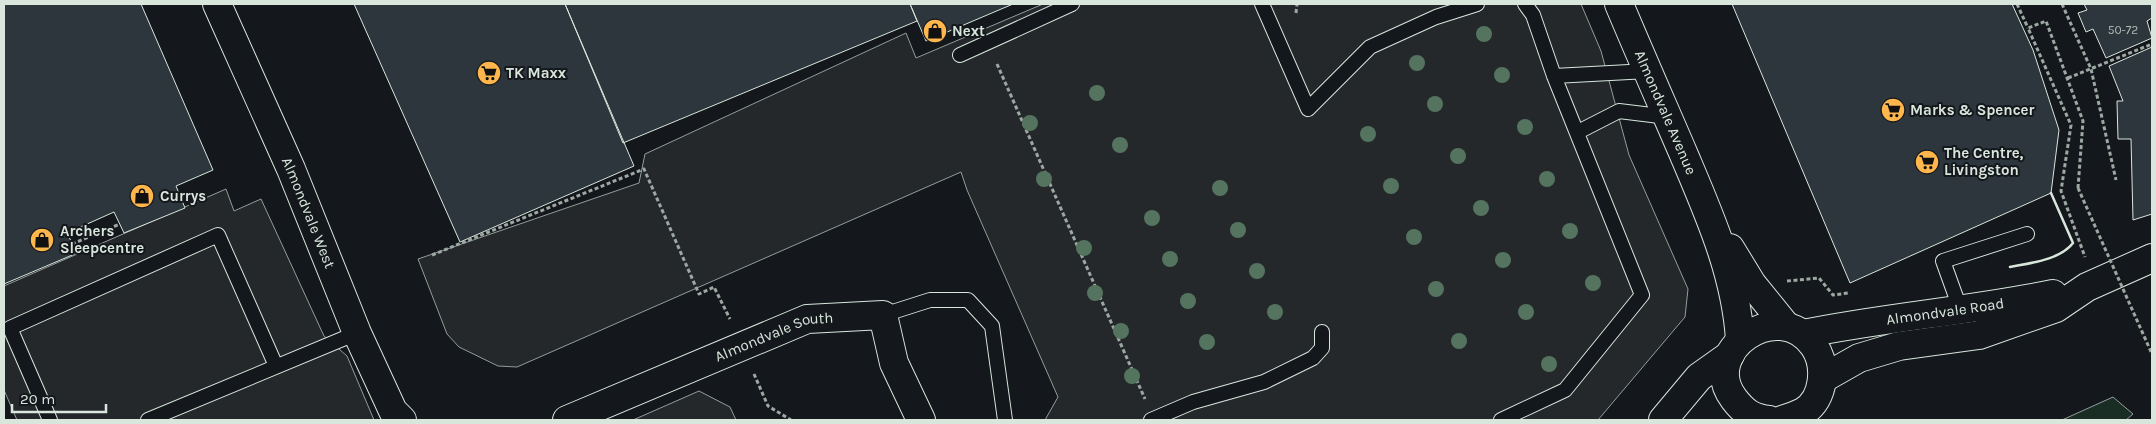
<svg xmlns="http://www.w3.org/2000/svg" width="2156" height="424" viewBox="0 0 2156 424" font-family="Karla,sans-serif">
<rect width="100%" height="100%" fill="#14181c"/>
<path fill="#1a2d24" stroke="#939e99" d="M2113,397L2133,414L2126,420H2062Z"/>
<path fill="#24282b" stroke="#939e99" d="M1043,4H1581L1601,51L1629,155L1688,289L1685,317L1598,420H1045L1058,397L967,190L961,172L517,367L498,366L459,347L447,334L418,259L639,183L645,154L906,33L916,58Z
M226,189L234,211L261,199L324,336L347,356L374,420H17L4,390V286Z
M699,391L730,407L736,420H633Z"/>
<path fill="#2c363c" stroke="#d8e6dc" d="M4,4H141L213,170L176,186L185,208L124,233L114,212L67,233L77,253L4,284Z
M354,4H565L634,166L460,242Z
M565,4H910L917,21L623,143Z
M910,4H1013L926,41Z
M1732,4H2012L2033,50L2059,130L2051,193L1850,283Z
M2084,4H2152V18L2147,21L2152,38L2106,58L2093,29L2086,32L2078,13L2087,10Z
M2152,47V214L2133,220L2131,139H2118L2117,101H2123L2109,66Z"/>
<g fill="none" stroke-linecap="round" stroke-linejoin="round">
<g stroke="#d8e6dc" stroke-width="16">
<path id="lane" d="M1262,4L1308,109L1370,47L1436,17L1477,4
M960,55L1072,4
M1554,76L1648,71
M1578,132L1619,111L1668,117
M1961,311L1943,261L2027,234
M883,315L930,300H968L992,326L1005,420
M50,420L10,328L218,235L276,366
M148,420L357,333
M1151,420L1193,402L1264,382L1313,358L1322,348V332
M1501,420L1565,390L1642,295L1554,76L1533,15L1525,4"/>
</g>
<g stroke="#d8e6dc" stroke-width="30">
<g id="street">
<path id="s1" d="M1619,4C1640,54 1662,104 1684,155C1709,214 1736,274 1740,340"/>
<path d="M1730,248L1752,284L1786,326"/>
<path id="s2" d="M567,420L807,319L883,315L894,363L921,420"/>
</g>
</g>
<g stroke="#d8e6dc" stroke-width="30">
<g id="secondary">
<path id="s3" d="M217,4L291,169L357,333L393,411L402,420"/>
<path id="s4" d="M1803,334C1886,317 1970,311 2053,294"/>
<path d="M1822,379L1859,358L1899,346L1979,335L2056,308L2087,287L2152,258"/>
<path d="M1663,420L1699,377L1730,355"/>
<path d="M1769,420C1752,418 1744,412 1734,399C1698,352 1778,295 1814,346C1827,365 1825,399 1803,412C1797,415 1789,418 1782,420"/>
</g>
</g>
<path stroke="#9da8a2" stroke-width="3" stroke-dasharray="4 2.5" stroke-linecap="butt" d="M2017,4L2028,28
M2062,4L2091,69L2116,180
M1296,13L1297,4
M997,64L1145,399
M2068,78L2152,44
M2078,188L2083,121L2046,21L2028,28L2071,125L2061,191L2085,257
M72,244L120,224
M432,255L644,169L699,294L714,287L730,319
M1787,281L1819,278L1833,295L1848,293
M754,374L768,406L791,420
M4,419V420"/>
<use href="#lane" stroke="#14181c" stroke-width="14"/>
<use href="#street" stroke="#14181c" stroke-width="28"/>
<use href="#secondary" stroke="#14181c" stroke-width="28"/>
<path stroke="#9da8a2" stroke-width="3" stroke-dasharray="4 2.5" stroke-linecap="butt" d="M2078,188L2152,354"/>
<path stroke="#d8e6dc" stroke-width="2.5" d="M2010,267C2030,263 2060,260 2073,243L2051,193"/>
</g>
<g fill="#55745f">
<circle cx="1484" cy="34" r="8"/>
<circle cx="1417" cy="63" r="8"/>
<circle cx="1502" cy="75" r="8"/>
<circle cx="1097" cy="93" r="8"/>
<circle cx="1435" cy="104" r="8"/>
<circle cx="1030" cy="123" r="8"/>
<circle cx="1525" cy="127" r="8"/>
<circle cx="1368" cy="134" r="8"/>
<circle cx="1120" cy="145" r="8"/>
<circle cx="1458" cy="156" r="8"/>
<circle cx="1044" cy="179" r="8"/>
<circle cx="1547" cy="179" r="8"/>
<circle cx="1391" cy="186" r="8"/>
<circle cx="1220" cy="188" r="8"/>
<circle cx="1481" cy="208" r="8"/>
<circle cx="1152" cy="218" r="8"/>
<circle cx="1238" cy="230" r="8"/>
<circle cx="1570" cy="231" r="8"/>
<circle cx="1414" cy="237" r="8"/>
<circle cx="1084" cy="248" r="8"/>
<circle cx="1170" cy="259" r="8"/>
<circle cx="1503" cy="260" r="8"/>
<circle cx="1257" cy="271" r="8"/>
<circle cx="1593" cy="283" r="8"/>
<circle cx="1436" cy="289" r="8"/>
<circle cx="1095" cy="293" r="8"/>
<circle cx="1188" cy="301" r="8"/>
<circle cx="1275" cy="312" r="8"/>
<circle cx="1526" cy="312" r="8"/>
<circle cx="1121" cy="331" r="8"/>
<circle cx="1459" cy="341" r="8"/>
<circle cx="1207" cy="342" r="8"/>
<circle cx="1549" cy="364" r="8"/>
<circle cx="1132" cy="376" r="8"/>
</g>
<defs>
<g id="shop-disc" transform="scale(1.25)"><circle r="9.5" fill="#ffb74d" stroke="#14181c"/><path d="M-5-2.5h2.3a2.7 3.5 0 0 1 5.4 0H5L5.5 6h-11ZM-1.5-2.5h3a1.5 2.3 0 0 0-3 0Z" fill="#111"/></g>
<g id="supermarket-disc" transform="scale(1.25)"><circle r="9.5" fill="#ffb74d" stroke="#14181c"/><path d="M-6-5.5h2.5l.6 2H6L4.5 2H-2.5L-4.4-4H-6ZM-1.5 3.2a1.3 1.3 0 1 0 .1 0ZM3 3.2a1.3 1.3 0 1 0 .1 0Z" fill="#111"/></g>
</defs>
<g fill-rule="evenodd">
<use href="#shop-disc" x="935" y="31"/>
<use href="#supermarket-disc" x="489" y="73"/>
<use href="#supermarket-disc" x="1893" y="110"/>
<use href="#supermarket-disc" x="1927" y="162"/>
<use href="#shop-disc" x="142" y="196"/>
<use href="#shop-disc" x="42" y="240"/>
</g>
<g text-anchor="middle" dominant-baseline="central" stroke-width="4" stroke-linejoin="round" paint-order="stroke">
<g font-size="12" fill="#adbab4">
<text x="2123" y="30">50-72</text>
</g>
<g font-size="15" font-weight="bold" fill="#d8e6dc" stroke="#14181c" text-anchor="start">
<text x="952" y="31">Next</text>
<text x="506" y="73">TK Maxx</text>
<text x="1910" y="110">Marks &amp; Spencer</text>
<text x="1944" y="153">The Centre,<tspan x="1944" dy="17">Livingston</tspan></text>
<text x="160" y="196">Currys</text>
<text x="60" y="231">Archers<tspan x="60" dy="17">Sleepcentre</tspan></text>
</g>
<g font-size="15" fill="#d8e6dc" stroke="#14181c">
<text stroke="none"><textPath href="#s1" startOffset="118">Almondvale Avenue</textPath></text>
<text stroke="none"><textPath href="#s3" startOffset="228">Almondvale West</textPath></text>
<text stroke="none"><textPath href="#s4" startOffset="144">Almondvale Road</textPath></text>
<text stroke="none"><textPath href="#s2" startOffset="224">Almondvale South</textPath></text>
</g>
</g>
<rect width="2156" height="424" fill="none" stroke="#d8e6dc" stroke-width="10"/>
<path d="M12 404v8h94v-8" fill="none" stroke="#d8e6dc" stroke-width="2.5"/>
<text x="20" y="404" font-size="15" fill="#d8e6dc" stroke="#14181c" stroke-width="4" paint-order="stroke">20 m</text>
</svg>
